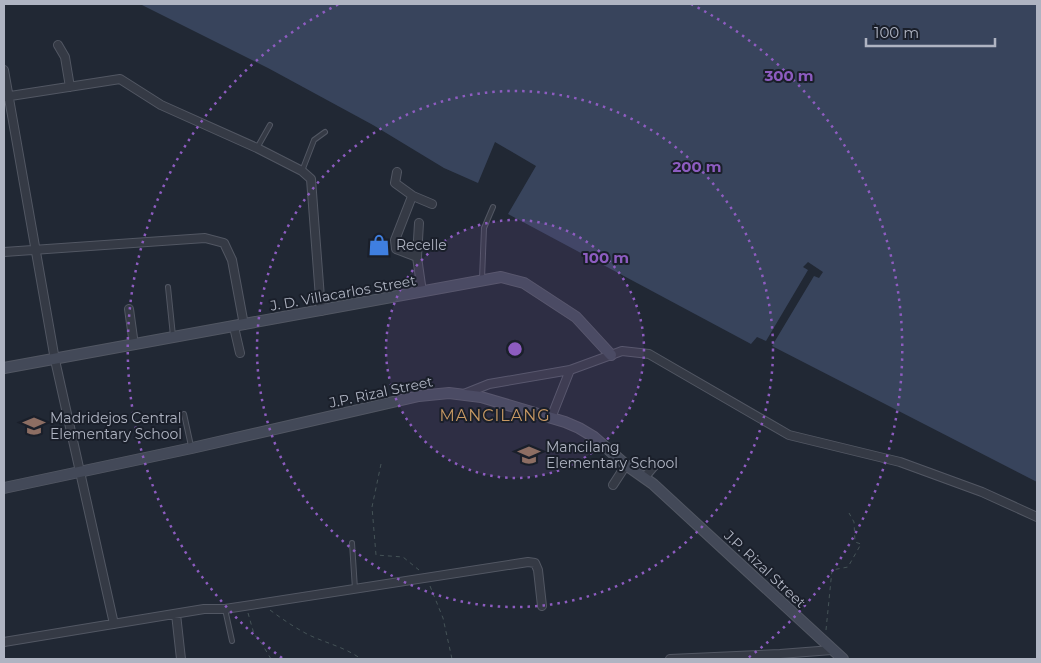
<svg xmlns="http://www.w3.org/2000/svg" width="1041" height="663" viewBox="0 0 1041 663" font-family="Montserrat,sans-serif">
<rect width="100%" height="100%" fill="#212834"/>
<path fill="#38445c" d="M140,4H1037V482L772,346L814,276L819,278L823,272L808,262L803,267L808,270L766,341L757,337L751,344L508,214L536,166L495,142L478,183L444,168L373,125L268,68Z"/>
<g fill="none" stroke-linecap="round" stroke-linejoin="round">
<g stroke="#525763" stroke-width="6">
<path id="lane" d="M257,148L270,125
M302,171L314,140L325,132
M482,279L484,228L493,207
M168,287L173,336
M184,414L191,446
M352,543L355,589
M225,609L232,641"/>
</g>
<g stroke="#525763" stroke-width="10">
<path id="street" d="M58,45L65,57L70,87
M4,70L55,360L114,624
M4,97L120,79L161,105L257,148L302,171L311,179L321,311
M397,172L395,183L413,196
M419,223L417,257L422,292
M4,252L205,238L224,243L232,260L244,325
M417,257L396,249L395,240L411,199L413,196L432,204
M129,309L134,345
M234,327L240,353
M464,394L489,384L570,370L622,351L649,354L789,435L900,462L982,492L1037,517
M551,418L570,370
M644,478L655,465
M613,485L626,465
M176,614L181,659
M4,642L204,609H225L528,562L535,563L538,570L542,606
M670,659L780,654L832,650"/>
</g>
<g stroke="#525763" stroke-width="12">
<path id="secondary" d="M4,368L501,277L524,283L576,317L611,355
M4,488L192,448L419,396L449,393L481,397L565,422L579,428L594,437L626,465L653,484L843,659"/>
</g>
<path stroke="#455357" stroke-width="1" stroke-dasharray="4 4" stroke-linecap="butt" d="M381,464L372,507L376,555L403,557L419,570
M430,586L443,618L452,659
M270,610C282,619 294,627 307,634C325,643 345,647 361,659
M248,613L254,634L262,644L271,659
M826,630L832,570L848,567L861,544L855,542L854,522L849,513"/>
<use href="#lane" stroke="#353a45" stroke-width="4"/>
<use href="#street" stroke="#353a45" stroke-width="8"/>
<use href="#secondary" stroke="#434958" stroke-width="10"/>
</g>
<circle cx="515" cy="349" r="129" fill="#8d5cc0" fill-opacity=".12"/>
<g fill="none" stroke="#8d5cc0" stroke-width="2.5" stroke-dasharray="2.5 5">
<circle cx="515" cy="349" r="129"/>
<circle cx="515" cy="349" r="258"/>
<path d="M282 658A387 387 0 0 1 339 4M691 4A387 387 0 0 1 748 658"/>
</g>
<defs>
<g id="shop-bare" transform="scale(1.725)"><path d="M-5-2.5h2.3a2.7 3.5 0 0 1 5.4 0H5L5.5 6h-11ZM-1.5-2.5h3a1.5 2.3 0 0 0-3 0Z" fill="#3f7fe0" stroke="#1a1f2a" stroke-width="2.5" paint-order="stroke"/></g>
<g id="school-bare" transform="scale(1.725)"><path d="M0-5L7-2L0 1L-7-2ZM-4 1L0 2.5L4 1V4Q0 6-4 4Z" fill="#8d6e63" stroke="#1a1f2a" stroke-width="2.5" paint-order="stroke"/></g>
</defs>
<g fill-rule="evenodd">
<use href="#shop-bare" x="379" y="245"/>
<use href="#school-bare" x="34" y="426"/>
<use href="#school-bare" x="529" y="455"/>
</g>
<g text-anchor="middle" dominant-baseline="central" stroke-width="4" stroke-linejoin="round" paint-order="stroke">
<g font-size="14" fill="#afb4c2" stroke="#1a1f2a" text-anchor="start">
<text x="396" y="245">Recelle</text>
<text x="50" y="418">Madridejos Central<tspan x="50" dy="16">Elementary School</tspan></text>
<text x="546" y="447">Mancilang<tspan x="546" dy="16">Elementary School</tspan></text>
</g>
<g font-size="14" fill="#afb4c2" stroke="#1a1f2a">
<text transform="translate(343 293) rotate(-10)">J. D. Villacarlos Street</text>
<text transform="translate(381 392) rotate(-12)">J.P. Rizal Street</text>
<text transform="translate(765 569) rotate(43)">J.P. Rizal Street</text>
</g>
<g font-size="16" letter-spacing="1" fill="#c89963" stroke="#1a1f2a">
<text x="495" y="415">MANCILANG</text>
</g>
</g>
<circle cx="515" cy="349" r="8" fill="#8d5cc0" stroke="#1a1f2a" stroke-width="2.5"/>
<g font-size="15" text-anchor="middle" font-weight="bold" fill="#8d5cc0" stroke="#1a1f2a" stroke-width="4" stroke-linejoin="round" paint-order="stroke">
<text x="789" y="81">300 m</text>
<text x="697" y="172">200 m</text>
<text x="606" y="263">100 m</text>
</g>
<rect width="1041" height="663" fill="none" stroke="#afb4c2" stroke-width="10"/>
<path d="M866 38v8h129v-8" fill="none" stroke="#afb4c2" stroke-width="2.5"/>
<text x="874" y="38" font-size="15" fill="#afb4c2" stroke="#1a1f2a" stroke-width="4" paint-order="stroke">100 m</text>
</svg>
